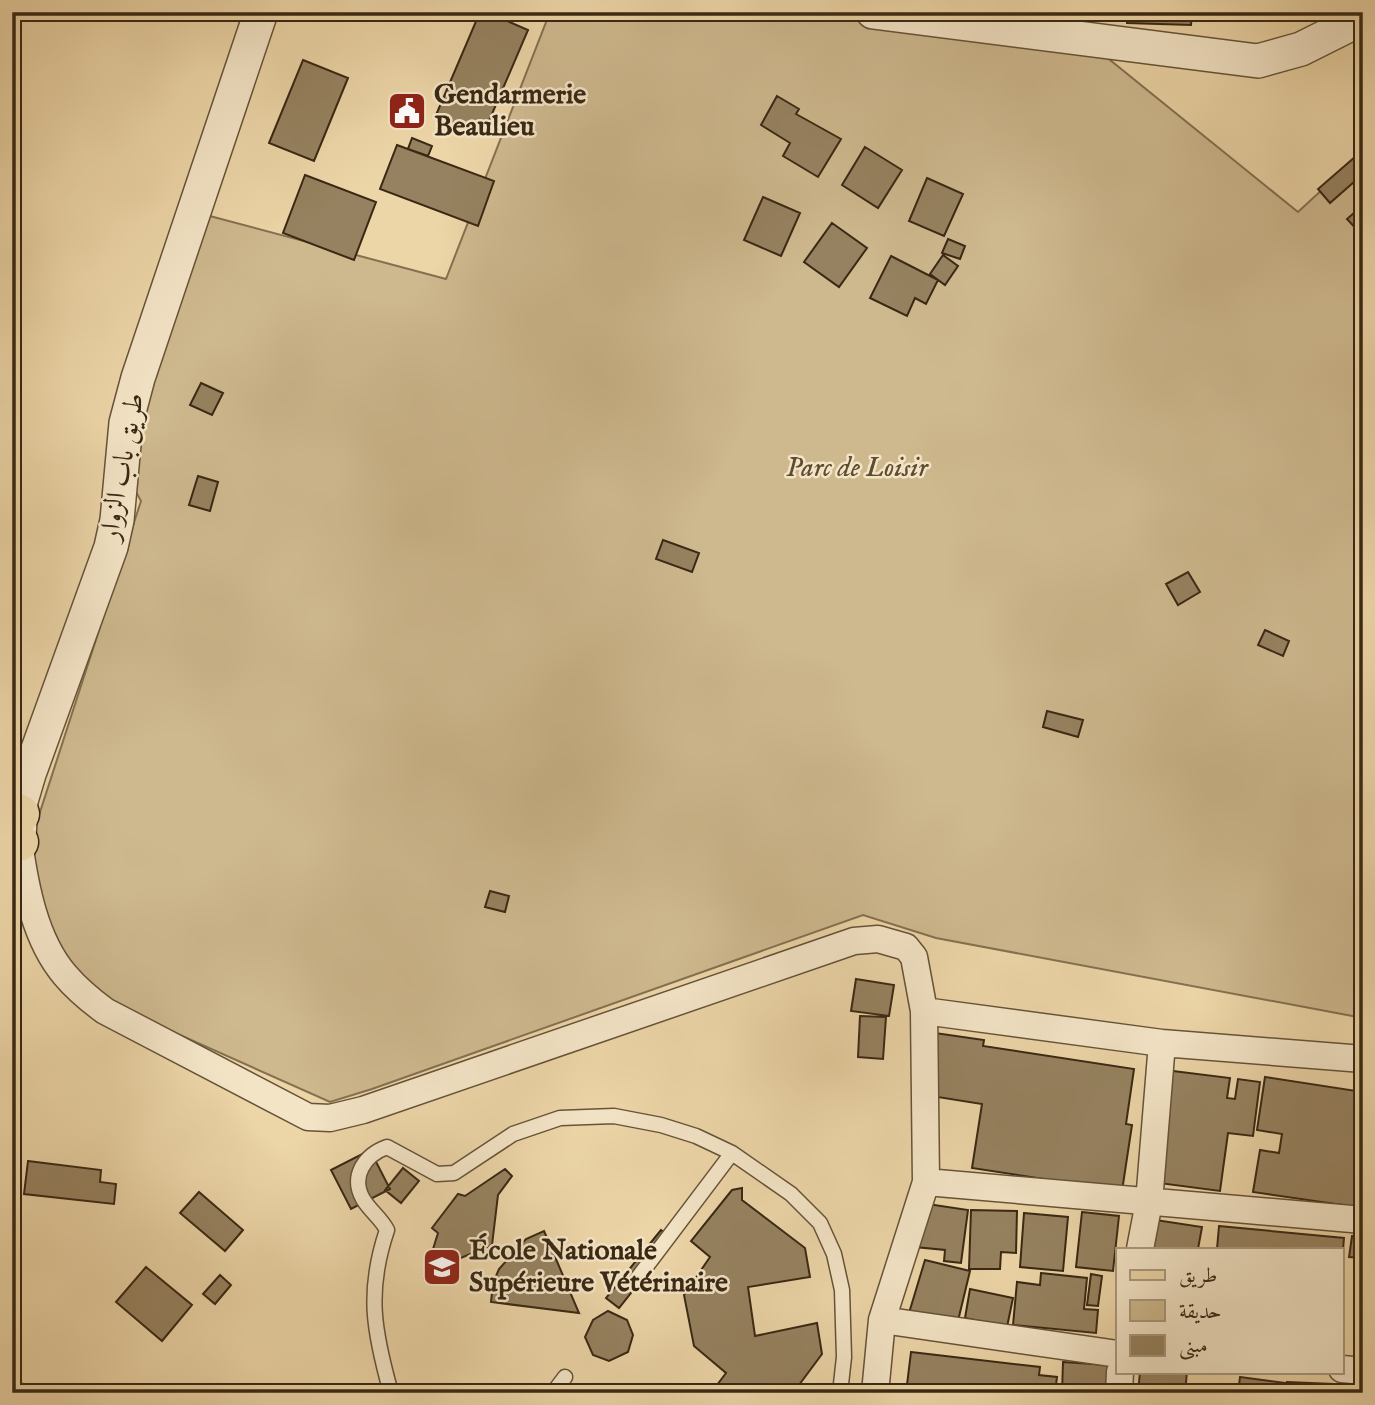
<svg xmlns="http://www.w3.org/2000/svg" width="1375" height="1405" viewBox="0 0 1375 1405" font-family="'IM FELL English',Amiri,serif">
<rect width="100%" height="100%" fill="#ecd5a7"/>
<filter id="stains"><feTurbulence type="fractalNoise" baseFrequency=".00286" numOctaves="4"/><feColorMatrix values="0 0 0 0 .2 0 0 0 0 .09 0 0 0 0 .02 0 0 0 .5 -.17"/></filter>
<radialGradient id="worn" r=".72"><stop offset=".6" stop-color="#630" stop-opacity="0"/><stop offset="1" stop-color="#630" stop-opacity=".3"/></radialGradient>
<path fill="#ceb88e" stroke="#847051" stroke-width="2" d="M550,12H770L1089,43L1298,212L1363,152V1018L936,938L863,915L372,1089L330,1102L115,1006L60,963L28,849L141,501L121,464L206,215L446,279Z"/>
<path fill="#968260" stroke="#392814" stroke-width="2" d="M480,12H486L528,30L483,135L436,115Z
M1127,12H1192L1191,25L1127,23Z
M303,60L348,78L314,161L269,143Z
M777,96L799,109L796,114L841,139L818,177L783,156L790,143L761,125Z
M412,138L432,146L428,156L408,149Z
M397,145L494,181L478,226L380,189Z
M865,147L902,170L878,208L842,185Z
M1363,150V174L1330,203L1318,189Z
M305,175L376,202L354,260L283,233Z
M927,178L963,194L944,236L909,221Z
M763,197L800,213L781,256L744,240Z
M1363,205V230L1360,233L1347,219Z
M832,223L867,248L839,287L804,262Z
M948,239L965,246L960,259L942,253Z
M943,255L958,266L945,285L930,274Z
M891,256L938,280L926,304L915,298L907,316L870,298Z
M201,383L223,393L212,415L190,405Z
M198,476L218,482L210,511L189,505Z
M663,540L699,553L692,572L656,559Z
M1188,572L1200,592L1178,605L1166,584Z
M1265,630L1289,641L1283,656L1258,645Z
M1047,711L1083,720L1078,737L1043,727Z
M490,891L509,896L505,912L485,907Z
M856,979L894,985L889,1016L851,1011Z
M860,1016L886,1017L883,1059L858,1057Z
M935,1033L984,1040L983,1046L1134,1069L1126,1124L1132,1125L1122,1191L972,1168L982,1104L925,1095Z
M1165,1070L1230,1078L1227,1098L1235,1099L1238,1079L1260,1082L1253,1136L1228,1133L1220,1191L1151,1182Z
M1265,1077L1363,1092V1208L1253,1192L1260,1150L1279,1153L1282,1134L1257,1130Z
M370,1150L390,1189L351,1209L331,1170Z
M28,1161L101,1170L100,1182L116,1184L114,1204L24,1194Z
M403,1168L419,1181L401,1203L385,1190Z
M505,1169L512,1176L498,1195L492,1245L446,1264L431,1282L424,1278L438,1233L432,1228L458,1194L465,1196Z
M742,1188V1200L805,1248L810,1277L748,1287L755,1336L817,1323L822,1354L793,1393H711L726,1373L694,1346L684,1295L710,1257L691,1241L732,1190Z
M199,1192L243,1230L225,1251L180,1213Z
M921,1203L968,1210L961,1263L944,1261L945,1250L915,1247Z
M971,1210L1017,1211L1016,1253L1001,1252L1000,1269H969Z
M1082,1212L1119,1216L1113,1271L1076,1267Z
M1024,1213L1068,1217L1063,1271L1020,1267Z
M1149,1219L1202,1227L1198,1249H1145Z
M1219,1226L1344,1238L1342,1261V1249H1217Z
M661,1230L673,1240L619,1308L606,1298Z
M544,1231L579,1313L491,1302L493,1283L499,1269L526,1239Z
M1352,1236L1363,1237V1258L1349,1257Z
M925,1260L970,1271L957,1325L909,1313Z
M146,1267L192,1305L162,1341L116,1302Z
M1041,1273L1087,1278L1084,1309L1098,1310L1096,1333L1013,1325L1017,1282L1040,1285Z
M1091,1274L1102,1276L1098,1306L1087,1305Z
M220,1275L231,1285L215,1304L203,1294Z
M970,1289L1013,1298L1007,1327L965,1318Z
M608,1311L627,1320L633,1335L628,1352L609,1361L593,1355L585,1337L593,1320Z
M911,1352L1040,1367L1039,1375L1057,1377L1055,1393H906Z
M1063,1362L1108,1365L1106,1393H1062Z
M1140,1372H1187L1185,1393H1138Z
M1240,1377L1286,1383L1285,1393H1238Z
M1287,1382L1333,1384L1332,1393H1287Z
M1340,1387L1363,1388V1393H1340Z"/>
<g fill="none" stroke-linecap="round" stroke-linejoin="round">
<g stroke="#665339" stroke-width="17">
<path id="service" d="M633,1284L732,1153
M12,1390L35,1393
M391,1393C374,1332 366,1292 387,1230C381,1218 370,1211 363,1199C350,1176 365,1155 387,1147L437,1174L454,1173L513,1134L560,1118L614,1116L661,1125L696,1136L732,1153L791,1194L820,1223L834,1254L842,1290L844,1357L840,1393
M553,1393L565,1377"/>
</g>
<g stroke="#665339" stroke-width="29">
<path id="minor" d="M19,842C25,886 35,940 65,975C76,988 90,1000 105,1011L308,1117L330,1118L363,1110L854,941L878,939L906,947L914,957L924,1011L926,1182L882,1320L875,1393
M924,1011L1162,1043L1363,1059
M926,1182L1363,1220
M1140,1249L1149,1202L1162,1043
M882,1320L1118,1354
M1342,1369L1363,1371
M1119,1393L1120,1372"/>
</g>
<g stroke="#665339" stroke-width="36">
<path id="tertiary" d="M873,12L1258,61L1301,49L1363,18
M19,839L21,801L29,774L111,547L117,520L126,423L138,378L261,12"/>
</g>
<g stroke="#392814" stroke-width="41">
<path id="primary" d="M12,811L20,814
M12,843L19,842"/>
</g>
<use href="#service" stroke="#f3e4c6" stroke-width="14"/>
<use href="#minor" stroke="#f3e4c6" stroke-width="26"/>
<use href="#tertiary" stroke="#f3e4c6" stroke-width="33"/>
<use href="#primary" stroke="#ecd5a7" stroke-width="38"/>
</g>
<defs>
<g id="civic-square" transform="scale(2.0125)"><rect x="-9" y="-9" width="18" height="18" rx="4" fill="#8f2418" stroke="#f3e4c6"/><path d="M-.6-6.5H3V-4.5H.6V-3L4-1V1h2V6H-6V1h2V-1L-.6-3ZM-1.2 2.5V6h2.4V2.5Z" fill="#fff"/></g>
<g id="university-square" transform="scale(2.0125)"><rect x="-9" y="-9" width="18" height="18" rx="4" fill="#8f2418" stroke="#f3e4c6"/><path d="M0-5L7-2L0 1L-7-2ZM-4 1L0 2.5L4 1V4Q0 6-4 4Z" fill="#fff"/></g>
</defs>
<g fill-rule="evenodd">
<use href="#civic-square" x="407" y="111"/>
<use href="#university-square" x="442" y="1267"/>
</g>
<g text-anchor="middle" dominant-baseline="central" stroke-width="5" stroke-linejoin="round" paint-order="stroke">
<g font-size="28" font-weight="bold" fill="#392814" stroke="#f3e4c6" text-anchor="start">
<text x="434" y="95">Gendarmerie<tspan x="434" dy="32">Beaulieu</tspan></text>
<text x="469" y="1251">École Nationale<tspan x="469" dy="32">Supérieure Vétérinaire</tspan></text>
</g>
<g font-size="28" fill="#392814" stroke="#f3e4c6">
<text transform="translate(123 467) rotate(-80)">طريق باب الزوار</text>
</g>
<g font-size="28" font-style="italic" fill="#5e4c32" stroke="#f3e4c6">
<text x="857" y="468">Parc de Loisir</text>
</g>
</g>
<rect width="1375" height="1405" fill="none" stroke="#ecd5a7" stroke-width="42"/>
<rect x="14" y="14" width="1347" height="1377" fill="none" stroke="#392814" stroke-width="3.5"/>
<rect x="21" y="21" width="1333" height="1363" fill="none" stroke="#392814" stroke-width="2"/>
<rect x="1116" y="1248" width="228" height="126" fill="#f3e4c6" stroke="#a9997f" stroke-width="2"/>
<rect x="1130" y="1270" width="35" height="10" fill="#ecd5a7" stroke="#a9997f" stroke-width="2"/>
<text x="1179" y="1282" font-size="21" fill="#392814">طريق</text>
<rect x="1130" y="1300" width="35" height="21" fill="#ceb88e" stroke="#a9997f" stroke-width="2"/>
<text x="1179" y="1318" font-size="21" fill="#392814">حديقة</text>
<rect x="1130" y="1335" width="35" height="21" fill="#968260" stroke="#a9997f" stroke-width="2"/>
<text x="1179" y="1352" font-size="21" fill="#392814">مبنى</text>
<rect width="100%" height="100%" filter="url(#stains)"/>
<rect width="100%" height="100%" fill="url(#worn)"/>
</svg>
